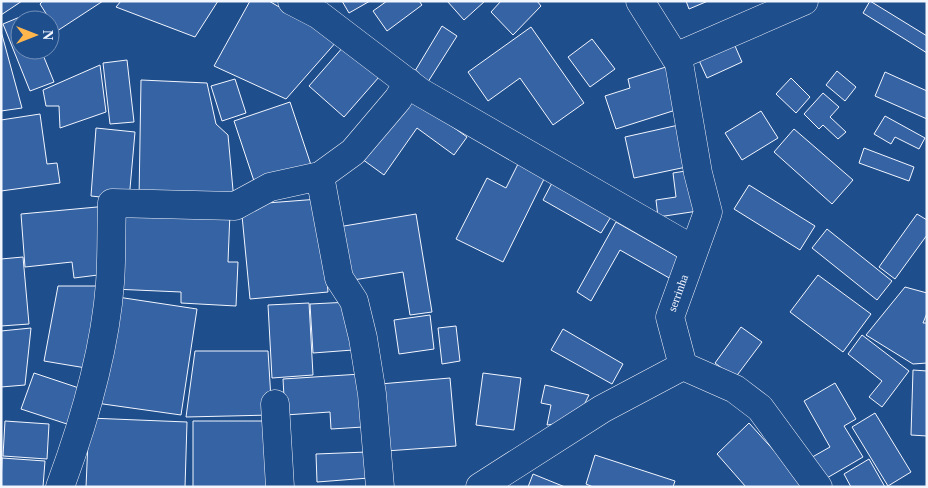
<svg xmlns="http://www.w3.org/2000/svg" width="928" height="488" viewBox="0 0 928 488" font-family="'Times New Roman',serif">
<rect width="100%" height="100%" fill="#1f4e8c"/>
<path fill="#3563a3" stroke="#f2f6ff" d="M1,1H22L1,15Z
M43,1H103L57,31L40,4Z
M121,1H218L195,37L116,7Z
M250,1H269L337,41L286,99L214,66Z
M342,1H370L349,13Z
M387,1H419L422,5L387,31L373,11Z
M447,1H485L464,20Z
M501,1H537L541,6L513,35L491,12Z
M686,1H708L689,9Z
M870,1L927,36V53L863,13Z
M27,14L29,20H20V50H41L54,82L30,91L3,24Z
M442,26L457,36L426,85L412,76Z
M531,27L584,103L553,125L520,78L488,101L468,72Z
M1,31L22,108L1,111Z
M592,39L615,69L590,87L568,57Z
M732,39L742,62L707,78L697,56Z
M344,46L379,77L344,117L309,86Z
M127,60L134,122L110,124L103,63Z
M100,65L106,112L60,128L59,106H46L43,90Z
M669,66L682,108L616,129L605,96L630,88L628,79Z
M837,71L856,87L845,101L826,85Z
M885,72L927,91V119L875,96Z
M791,78L810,97L796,113L776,94Z
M235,79L246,113L222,121L211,86Z
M141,80L207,83L216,124L228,135L234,201L139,199Z
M823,93L839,107L830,117L846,132L838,139L823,125L819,129L804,114Z
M408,95L467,137L454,155L417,128L384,175L362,159Z
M290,102L313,171L257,190L234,121Z
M761,111L778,138L742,160L725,133Z
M40,114L47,164L57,163L60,183L1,191V120Z
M885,116L925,138L919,149L895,137L891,144L874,134Z
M683,124L691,166L634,178L625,137Z
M96,128L135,132L129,200L91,196Z
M794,129L853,180L832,204L774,152Z
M864,148L914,167L909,181L859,163Z
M518,164L545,177L503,262L456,239L487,178L506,188Z
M692,170L698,211L658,217L656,200L676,197L673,173Z
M553,181L612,215L601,233L543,200Z
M749,185L815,226L800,250L734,209Z
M319,199L328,292L250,299L241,205Z
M108,206L106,274L74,278L72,262L25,267L21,214Z
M116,208L230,212L228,262H238L236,306L181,303V292L113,289Z
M416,214L432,312L410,315L403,272L347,281L338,227Z
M917,214L927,220V235L895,279L879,267Z
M616,222L683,260L671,279L620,250L591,301L577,292Z
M827,229L892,281L877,300L812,248Z
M23,257L29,324L1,326V259Z
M818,275L871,314L843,352L790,312Z
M58,286H106L92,369L44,361Z
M905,287L927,293V313L923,323H927V363L913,364L866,335Z
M111,296L197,309L181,415L96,403Z
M350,302L353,350L313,353L310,304Z
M309,303L313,375L272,378L268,305Z
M430,315L434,349L399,354L394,320Z
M456,326L460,361L442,364L438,328Z
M741,327L762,342L735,378L715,363Z
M31,328L25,385L1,387V331Z
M563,329L623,364L612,384L551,350Z
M862,335L909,371L882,407L869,397L882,381L848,354Z
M195,351H268L272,415L186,417Z
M913,370L927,371V436L911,435Z
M34,373L85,390L73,426L21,409Z
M483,373L521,378L514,430L476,425Z
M361,374L363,427L331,429L330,412L285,415L283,379Z
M450,378L456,446L386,451L380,384Z
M835,383L856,419L844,426L863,457L820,482L807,460L830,447L804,401Z
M545,385L589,395L576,421L547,425L551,405L541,403Z
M875,413L911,472L888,486L852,427Z
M89,418L187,422L185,487H86Z
M5,421L49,424L47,459L3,456Z
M193,421H272L273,487H193Z
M749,423L807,487H746L717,454Z
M367,452L369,478L317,482L316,454Z
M595,455L675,481L673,487H593L586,484Z
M2,458L45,461L43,487H1Z
M869,459L885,487H851L844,474Z
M533,474L565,487H528Z"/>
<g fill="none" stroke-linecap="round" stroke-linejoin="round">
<g stroke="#f2f6ff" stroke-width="29">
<path id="minor" d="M292,1L319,15L420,92L694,250
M675,57L804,1
M320,176L339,278L354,301L363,338L372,394L380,487
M683,366L735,389L760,408L818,487
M275,404L280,487
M60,487C84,422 105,352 110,283C112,256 111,229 112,203L235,206L270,187L320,176L353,152L398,99L408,82
M480,487L602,409L683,366L670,317L708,212L698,173L679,63L640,1"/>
</g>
<use href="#minor" stroke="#1f4e8c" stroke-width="28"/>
</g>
<g text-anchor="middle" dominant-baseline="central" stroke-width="4" stroke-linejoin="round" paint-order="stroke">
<g font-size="12" fill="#f2f6ff" stroke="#1f4e8c">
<text transform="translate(678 293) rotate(-70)">serrinha</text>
</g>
</g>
<rect width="928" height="488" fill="none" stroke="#f2f6ff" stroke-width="5"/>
<g transform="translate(35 35) rotate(90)"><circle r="24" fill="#1f4e8c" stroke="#7391ba"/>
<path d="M0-4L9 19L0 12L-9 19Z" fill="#ffb74d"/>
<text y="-8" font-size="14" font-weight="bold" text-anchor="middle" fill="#f2f6ff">N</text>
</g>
</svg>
